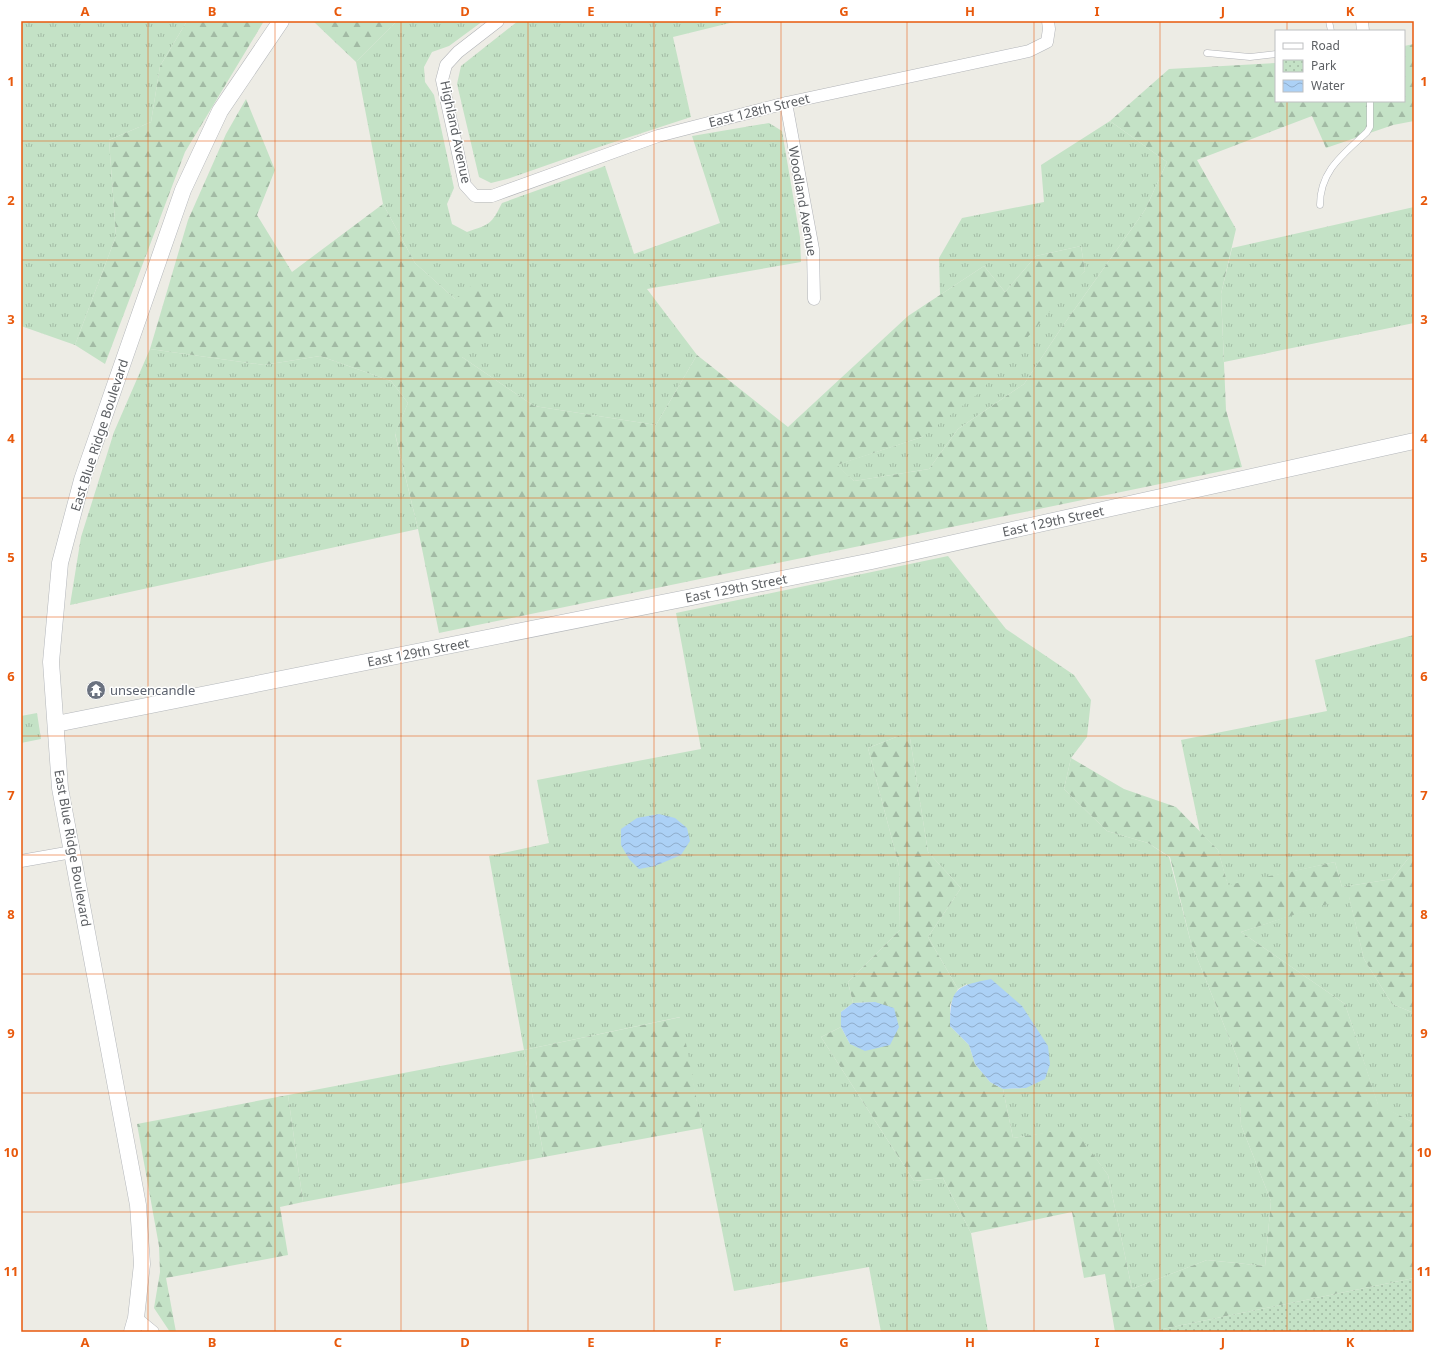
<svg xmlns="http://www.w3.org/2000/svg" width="1435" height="1353" viewBox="0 0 1435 1353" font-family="'Noto Sans',sans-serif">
<defs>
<pattern id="grass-tufts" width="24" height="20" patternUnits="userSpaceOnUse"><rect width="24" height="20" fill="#c4e2c6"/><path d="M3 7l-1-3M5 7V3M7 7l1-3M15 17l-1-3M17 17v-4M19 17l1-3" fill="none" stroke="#a2baa4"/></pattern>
<pattern id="forest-firs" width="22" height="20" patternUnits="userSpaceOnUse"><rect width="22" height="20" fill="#c4e2c6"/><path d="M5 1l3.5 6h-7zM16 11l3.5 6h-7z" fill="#a2baa4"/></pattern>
<pattern id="park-dots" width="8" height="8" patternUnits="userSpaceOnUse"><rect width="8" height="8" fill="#c4e2c6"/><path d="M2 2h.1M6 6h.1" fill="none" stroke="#a2baa4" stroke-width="1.8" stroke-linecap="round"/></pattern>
<pattern id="water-waves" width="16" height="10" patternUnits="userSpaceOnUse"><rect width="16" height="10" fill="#acd1f6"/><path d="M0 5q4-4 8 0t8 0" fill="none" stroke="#8fadcb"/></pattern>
</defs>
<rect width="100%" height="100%" fill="#edece5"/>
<path fill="url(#grass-tufts)" d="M21,21H187L160,66L151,122L109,140L116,236L75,345L21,326Z
M397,21H483L449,46L432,52L424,67L425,82L434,95L454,188L447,204L452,224L467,232C490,224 491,225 502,203L605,166L634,254L720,223L692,136L769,123L782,131L800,237L801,262L647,289L697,355L656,425L534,406L462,357L455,299L415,263L383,204L356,62Z
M518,21H738L673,37L691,117L599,147L507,179L491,183L479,177L457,84L461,66Z
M1110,121L1167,162L1145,210L1062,327L1024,384L958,429L929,469L854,481L836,465L922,437L1085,271L1081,246L1036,256L1005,292L984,266L940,295L939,258L962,218L1044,202L1041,165Z
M1414,207V323L1224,362L1221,294L1232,248Z
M150,349L264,365L320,356L391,381L408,403L395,434L418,529L70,605L81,537L114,432Z
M948,556L1006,629L1074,675L1091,700L1087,737L1071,758L1064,789L1107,831L1148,843L1169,857L1191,943L1238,1060L1241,1125L1271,1201L1265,1266L1207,1260L1132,1289L1108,1175L1074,1129L1013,1138L1003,1089L1026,1088L967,984L958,989L928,937L961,888L928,852L909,732L868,748L899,866L900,930L848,982L853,1003L841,1012V1027L821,1037L914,1181L943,1178L971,1233L988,1332H881L869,1267L734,1291L680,1017L524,1050L544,1157L303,1202L288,1095L524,1050L489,856L549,843L537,780L701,749L676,613Z
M1414,635V851L1392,879L1342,887L1335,862L1228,886L1218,850L1200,832L1181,740L1327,711L1315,660Z
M37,713L41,739L21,743V716Z
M1349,896L1364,959L1392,1004L1414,1013V1123L1378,1105L1345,1004L1241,932Z"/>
<path fill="url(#forest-firs)" d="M187,21H264L185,152L105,364L75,345L116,236L109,140L151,122L160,66Z
M313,21H397L356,62Z
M1414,44V121L1393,125L1326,148L1312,116L1197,160L1236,229L1221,294L1226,410L1242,467L439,633L418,529L395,433L408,403L391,381L320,356L264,365L150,349L188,220L226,134L246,99L275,170L257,215L292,272L383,204L415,263L455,299L477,281L509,314L462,357L534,406L656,425L697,355L788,427L908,316L984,266L1005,292L1036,256L1081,246L1085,271L979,393L922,437L837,465L854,481L929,469L958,429L1024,384L1062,327L1145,210L1167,162L1110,121L1169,69L1276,63V101H1404V46Z
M909,732L928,852L961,888L928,937L958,989L950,1005V1026L969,1045L975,1064L990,1082L1003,1089L1013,1138L1074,1128L1108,1175L1132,1289L1207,1260L1265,1266L1271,1201L1241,1125L1238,1060L1191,943L1170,857L1148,843L1107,831L1064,789L1071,758L1124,789L1176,807L1218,850L1228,885L1335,862L1342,887L1392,879L1414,851V1013L1392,1004L1364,959L1349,897L1241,932L1345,1004L1378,1104L1414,1123V1278L1148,1332H1115L1105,1274L1084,1278L1072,1212L971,1233L943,1178L914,1181L821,1037L841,1027L850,1044L875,1002L853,1003L848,982L900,930L899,866L868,748Z
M681,1017L702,1128L544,1157L524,1050Z
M288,1095L303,1202L280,1207L288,1255L166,1278L176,1332H170L154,1308L160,1272L159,1246L137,1124Z"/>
<path fill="url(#park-dots)" d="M1414,1278V1332H1148Z"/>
<path fill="url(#water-waves)" d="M659,814L675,818L687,828L690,841L681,855L655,866L639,869L629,859L621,845V829L637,818Z
M991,979L1022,1006L1048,1046L1050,1064L1045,1079L1026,1088L1003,1089L990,1082L975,1064L969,1045L950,1026C950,988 956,986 991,979Z
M875,1002L894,1008L899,1027L890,1045L865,1051L850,1044L841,1027V1012L853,1003Z"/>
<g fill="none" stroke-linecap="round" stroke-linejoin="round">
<g stroke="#b2b4b8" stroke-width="7">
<path id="service" d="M1329,21L1331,31
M1207,53L1250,57L1276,54
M1320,205C1320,170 1344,154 1367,132L1370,127V101"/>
</g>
<g stroke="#b2b4b8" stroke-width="13">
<path id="minor" d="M498,21L458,52L446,65L442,80L465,185L475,196H492L658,136L786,103L1029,51L1047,42L1049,29L1048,21
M1362,21L1363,31
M786,103L813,249L814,299
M21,861L72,852
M136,1318L153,1332"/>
</g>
<g stroke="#b3b6ba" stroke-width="17">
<path id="secondary" d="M56,724L872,561L1414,441
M132,1332L136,1318L142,1264L138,1205L60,788L51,662L60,563L82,480L183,190L220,111L281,21"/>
</g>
<use href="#service" stroke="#fff" stroke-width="6"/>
<use href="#minor" stroke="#fff" stroke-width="12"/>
<use href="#secondary" stroke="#fff" stroke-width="16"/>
</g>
<path fill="none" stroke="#e8590c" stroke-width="1" stroke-opacity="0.55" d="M148,21V1332M275,21V1332M401,21V1332M528,21V1332M654,21V1332M781,21V1332M907,21V1332M1034,21V1332M1160,21V1332M1287,21V31M1287,101V1332M21,141H1414M21,260H1414M21,379H1414M21,498H1414M21,617H1414M21,736H1414M21,855H1414M21,974H1414M21,1093H1414M21,1212H1414"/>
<defs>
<g id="temple-disc" transform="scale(1)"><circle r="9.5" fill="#6b7280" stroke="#fff"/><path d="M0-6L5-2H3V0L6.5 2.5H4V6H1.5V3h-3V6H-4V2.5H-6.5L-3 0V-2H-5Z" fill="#fff"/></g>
</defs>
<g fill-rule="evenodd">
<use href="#temple-disc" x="96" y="690"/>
</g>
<g text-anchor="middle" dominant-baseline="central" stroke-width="3" stroke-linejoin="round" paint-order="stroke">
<g font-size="13" fill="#5c5f63" stroke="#fff">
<text transform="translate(759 110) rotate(-14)">East 128th Street</text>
<text transform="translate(456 132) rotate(78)">Highland Avenue</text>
<text transform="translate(803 201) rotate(80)">Woodland Avenue</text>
<text transform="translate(99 435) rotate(-72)">East Blue Ridge Boulevard</text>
<text transform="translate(1053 521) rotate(-12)">East 129th Street</text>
<text transform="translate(736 588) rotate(-11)">East 129th Street</text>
<text transform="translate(418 652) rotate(-11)">East 129th Street</text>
<text transform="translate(73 848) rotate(80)">East Blue Ridge Boulevard</text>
</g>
<g font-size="13" fill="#5b616d" stroke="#fff" text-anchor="start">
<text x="110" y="690">unseencandle</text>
</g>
</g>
<rect width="1435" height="1353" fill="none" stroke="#ffffff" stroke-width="44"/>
<rect x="1275" y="30" width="130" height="72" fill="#ffffff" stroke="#bebfc1"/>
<rect x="1283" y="43" width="20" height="6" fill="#ffffff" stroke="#bebfc1"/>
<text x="1311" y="50" font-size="12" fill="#5c5f63">Road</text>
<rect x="1283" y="60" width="20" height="12" fill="url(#park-dots)" stroke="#bebfc1"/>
<text x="1311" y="70" font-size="12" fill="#5c5f63">Park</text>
<rect x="1283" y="80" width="20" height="12" fill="url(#water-waves)" stroke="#bebfc1"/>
<text x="1311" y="90" font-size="12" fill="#5c5f63">Water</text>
<rect x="22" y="22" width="1391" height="1309" fill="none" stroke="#e8590c" stroke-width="1.5"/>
<g font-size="13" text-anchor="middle" font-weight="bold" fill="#e8590c">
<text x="85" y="16">A</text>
<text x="212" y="16">B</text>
<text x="338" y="16">C</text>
<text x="465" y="16">D</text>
<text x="591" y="16">E</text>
<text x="718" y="16">F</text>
<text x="844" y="16">G</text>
<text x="970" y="16">H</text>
<text x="1097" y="16">I</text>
<text x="1223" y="16">J</text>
<text x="1350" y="16">K</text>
<text x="11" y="86">1</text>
<text x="1424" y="86">1</text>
<text x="11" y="205">2</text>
<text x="1424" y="205">2</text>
<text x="11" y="324">3</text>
<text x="1424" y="324">3</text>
<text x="11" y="443">4</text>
<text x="1424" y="443">4</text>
<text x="11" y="562">5</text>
<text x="1424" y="562">5</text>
<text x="11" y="681">6</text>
<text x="1424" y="681">6</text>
<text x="11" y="800">7</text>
<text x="1424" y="800">7</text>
<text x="11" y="919">8</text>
<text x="1424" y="919">8</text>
<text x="11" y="1038">9</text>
<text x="1424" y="1038">9</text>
<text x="11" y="1157">10</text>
<text x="1424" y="1157">10</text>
<text x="11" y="1276">11</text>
<text x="1424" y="1276">11</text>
<text x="85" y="1347">A</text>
<text x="212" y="1347">B</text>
<text x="338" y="1347">C</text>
<text x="465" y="1347">D</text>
<text x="591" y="1347">E</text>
<text x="718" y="1347">F</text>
<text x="844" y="1347">G</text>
<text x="970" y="1347">H</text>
<text x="1097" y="1347">I</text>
<text x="1223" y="1347">J</text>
<text x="1350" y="1347">K</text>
</g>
</svg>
